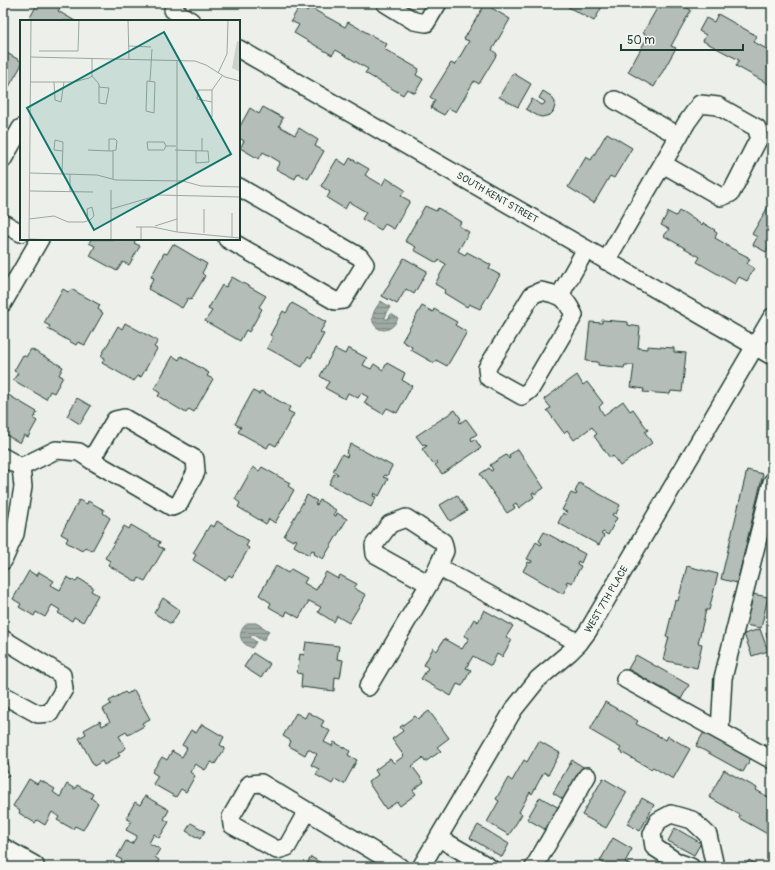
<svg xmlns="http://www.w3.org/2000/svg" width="775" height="870" viewBox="0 0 775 870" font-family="Pangolin,sans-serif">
<defs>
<pattern id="water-rules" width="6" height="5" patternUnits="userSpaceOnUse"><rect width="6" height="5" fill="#9faaa4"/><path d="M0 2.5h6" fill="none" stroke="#818c86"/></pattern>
</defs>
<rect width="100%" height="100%" fill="#edefea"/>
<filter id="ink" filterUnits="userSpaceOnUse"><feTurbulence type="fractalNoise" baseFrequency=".025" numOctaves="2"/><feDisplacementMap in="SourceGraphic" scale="8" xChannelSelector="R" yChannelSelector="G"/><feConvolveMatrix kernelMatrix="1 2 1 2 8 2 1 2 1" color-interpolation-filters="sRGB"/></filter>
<g filter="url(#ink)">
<path fill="url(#water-rules)" stroke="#6c7e77" d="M381,301L390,307L385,317V319H388L391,314L398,318C396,322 394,326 390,328C381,334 370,325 373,315C374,310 378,305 381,301Z
M248,623H256L269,631L263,641L253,635L251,636L250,637L256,642L252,648C250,647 246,645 244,643C237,636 242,627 248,623Z"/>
<path fill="#b4bdb8" stroke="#1f3d34" d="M38,3H44L47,5L48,3H63L58,11L75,21H28Z
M570,3H604L594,21L568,7Z
M660,3H689L686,7L691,10L671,46L676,48L654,87L628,72L648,36L643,33Z
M485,4L510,19L492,50L497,54L479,84L474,81L456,112L449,108L444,115L431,108L435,100L430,97L451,63L455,65L469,41L464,39Z
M299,7L307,11L309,7L345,27L348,22L387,44L384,49L419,69L416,75L423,79L415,93L407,89L403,95L365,73L368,69L336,50L332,55L294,33L299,25L291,21Z
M718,14L757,36L754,42L772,52V86L736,66L739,60L703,41L706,35L699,31L706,18L714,22Z
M3,51L21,61V66L3,97Z
M513,73L531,84L518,107L499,97Z
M543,91L551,96L555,102V106L553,112L550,115L542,117L538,116L526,109L532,99L542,105L544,104L545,102L544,101L539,98Z
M263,107L283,118L279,126L295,135L299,128L318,140L315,146L324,151L308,179L298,173L295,179L276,169L280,162L263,152L259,159L240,148L244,141L239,138V128L250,108L259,114Z
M607,133L632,148L614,178L610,176L594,203L568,187L586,157L591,160Z
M350,158L369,169L365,175L382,185L386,178L405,190L401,196L410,201L394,229L385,224L381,230L362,219L366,212L349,202L345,209L327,198L330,192L321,186L337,159L346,165Z
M772,200V246L770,245L766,252L753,245L757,237L752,234Z
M425,206L436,211L438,208L461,222L459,226L469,232L458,251L465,255L467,252L491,265L489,269L500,275L480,309L469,304L467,307L444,293L445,290L435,284L446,264L439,260L437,263L414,250L416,247L405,241Z
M679,211L682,213L683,212L702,225L703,223L715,230L714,231L717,233L715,238L727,245V246L748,257H747L750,259L747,264L754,268L747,281L739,277L735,284L697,262L700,257L664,236L669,229L661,225L668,212L676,216Z
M91,239H136L134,243L140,246L129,265L123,262L117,271L90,256L95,246L89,243Z
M173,244L207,264L202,273L205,276L191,300L188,298L182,308L148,289L154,278L151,277L164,253L167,254Z
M404,258L427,271L414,294L406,289L397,304L382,296Z
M232,277L266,296L259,307L262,309L249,332L246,330L240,341L205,321L212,311L208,309L222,285L226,287Z
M63,289L68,292L71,289L100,305L98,309L103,313L85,345L78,342L76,345L48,329L50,326L44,323Z
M292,303L326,322L320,332L324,334L311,358L308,356L302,367L267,348L273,337L270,335L283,311L286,313Z
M422,306L433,312L434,309L457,322L455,325L467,332L447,366L436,360L434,363L411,350L412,347L402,341Z
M602,320L628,322V325L640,327L638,348L647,349V346L674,348V352L686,353L682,392L671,391L670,394L643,392L644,389L631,387L634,365H625L624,368L598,365V362L586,361L590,322L602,323Z
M125,323L158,341L154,347L157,349L141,377L138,376L134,381L102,363L105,358L101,356L118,326L122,329Z
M348,348L367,358L363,365L371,369L374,364L383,370L387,363L405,373L402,380L412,386L397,413L387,408L383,414L364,403L368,397L361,393L358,398L348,393L345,399L325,388L329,382L320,376L335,349L345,354Z
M31,349L63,367L59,375L63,377L54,393L50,391L46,399L13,380L18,373L14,371L23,355L26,357Z
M173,356L179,360L181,356L209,373L207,376L213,379L194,412L189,409L186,413L158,396L160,393L154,389Z
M577,375L583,385L587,382L603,403L599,407L604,415L623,401L630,411L633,409L648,430L645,432L652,443L620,466L613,456L610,458L594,436L597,434L592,427L574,440L567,430L564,433L547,410L551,408L544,399Z
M253,391L259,394L261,391L290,407L288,411L294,414L276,446L270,443L267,448L238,432L241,427L235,424Z
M5,393L37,412L34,419L37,421L28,437L24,435L20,443L3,433V396Z
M77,398L91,406L80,424L67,416Z
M455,410L461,419L459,421L460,423L466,419L477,434L471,438L472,441L475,439L481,448L442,474L435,465L438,463L437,461L433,464L422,449L427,446L425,444L423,445L416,436Z
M351,444L392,466L387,476L385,475L383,477L388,479L379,496L374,493L373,496L376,497L371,507L329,484L334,474L337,475L338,474L333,471L342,454L347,457L348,455L346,453Z
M518,449L544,488L535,494L534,492L532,493L534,497L519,508L516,503L513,505L515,508L507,513L480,474L489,468L491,471L493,470L490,465L506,455L509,459L510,458L509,455Z
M253,467L259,471L262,467L290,483L288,486L294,490L275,523L269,519L266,524L238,507L240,503L235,499Z
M747,470L763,474L737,583L721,579Z
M579,483L620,505L616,514L613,513L612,515L617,518L608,535L603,532L601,534L604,536L599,545L558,523L563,513L566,515L567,512L562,510L571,493L576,495L577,493L575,492Z
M307,495L317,501L315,504L317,505L320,500L336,510L333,515L336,516L337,513L347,519L323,559L314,554L315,551L312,550L309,555L294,546L297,540L294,539L293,541L284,536Z
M457,495L467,511L450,521L440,505Z
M79,500L87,504L88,501L104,510L103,513L110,518L92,551L85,547L82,551L66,542L68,538L61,534Z
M217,521L249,541L246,546L249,548L232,577L229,575L225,580L193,560L196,555L193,553L210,525L214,527Z
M131,525L160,542L158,546L164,549L145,581L139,578L137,582L108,565L110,561L105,558L124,526L129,529Z
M544,532L585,554L581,563L578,561L577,564L581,566L572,583L567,581L566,583L568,584L563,594L523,571L528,562L531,563L532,561L527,559L536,542L541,545L542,543L539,541Z
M276,566L288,573L291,569L307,578L304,583L316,590L326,572L338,579L340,575L357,584L354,588L366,595L349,623L337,616L334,622L318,612L321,607L309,601L299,618L287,611L285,616L269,607L271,603L259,595Z
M687,566L718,574L709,610H706L698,643L702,644L697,668L663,660L669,637H666L675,600L678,601Z
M29,571L37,576L39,572L54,581L51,585L60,590L67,577L76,582L78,578L93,587L91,591L98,595L83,622L74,617L72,621L58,613L60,610L52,605L45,617L36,612L34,616L19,607L21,604L13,599Z
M752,594L768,597L761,628L745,625Z
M163,598L180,610L171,624L154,613Z
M484,610L513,626L506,637L512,640L502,657L497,654L491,666L473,656L466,668L471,670L462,686L457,684L451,696L421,679L428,668L424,665L433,648L437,651L444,639L462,649L469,638L464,636L474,619L478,622Z
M760,629L768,651L752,656L744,634Z
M772,631V651L766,633Z
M306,642L339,646L337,659L343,660L340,678L335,677L334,691L301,687L302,674L297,673L300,654L304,655Z
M253,653L270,664L261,678L244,667Z
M636,655L689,685L681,699L628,669Z
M134,690L150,719L142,723L144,726L128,735L126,732L119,736L126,748L118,753L120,756L104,765L102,761L94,766L79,738L86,734L84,730L100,721L102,726L110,722L103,709L111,704L109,701L125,692L127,694Z
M605,702L638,721L636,724L666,740L668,736L690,749L673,779L653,767L651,769L619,751L621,748L590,730Z
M429,711L449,738L437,747L441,751L425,762L423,758L412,766L424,782L413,790L416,794L400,806L397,802L386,809L368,782L378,775L375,770L390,759L394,763L404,756L392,739L403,731L400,727L415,716L418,719Z
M308,712L324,721L321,726L330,731L324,742L332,746L334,742L350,751L348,755L357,760L344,784L335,779L332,784L316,775L319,769L311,765L317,754L308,749L305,755L289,746L291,741L283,736L296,713L305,718Z
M202,724L224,737L220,745L225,748L215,764L211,762L205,770L195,764L190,772L195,776L186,792L181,789L176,797L153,784L158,776L152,772L162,757L167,760L172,751L182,757L187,748L182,745L191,730L196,733Z
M704,732L751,758L743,772L696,746Z
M539,741L560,753L548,775L544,772L532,794L530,792L519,812L522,814L509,835L487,822L499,801L496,799L508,778L512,781L524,760L527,762Z
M3,754L9,765L5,767L9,775L3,778Z
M572,760L585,768L566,801L553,793Z
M724,770L757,788L756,790L772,799V834L771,836L739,818L740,815L709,797Z
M603,778L627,792L606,828L582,815Z
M29,779L37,784L40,780L55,789L53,792L60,797L67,784L75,789L77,785L93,794L91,798L98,803L83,830L75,826L73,829L57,820L59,817L52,812L45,825L37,820L35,823L19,813L20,811L13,806Z
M145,796L169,810L164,819L169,822L159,838L154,834L149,843L160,849L155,857L159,860L155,867H118L122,860L117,857L126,841L132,844L137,836L126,830L131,821L126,818L135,802L140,805Z
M540,797L561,809L548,831L527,819Z
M642,798L654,805L640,831L627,824Z
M191,823L205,831L200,839L186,831Z
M478,825L509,844L502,857L470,838Z
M675,828L701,843L694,855L668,841Z
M613,838L632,849L625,862L634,867H609L600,861Z
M311,857L328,867H305Z
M458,858L474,867H453Z
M749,860L761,867H745Z
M192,863L211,865V867H192Z"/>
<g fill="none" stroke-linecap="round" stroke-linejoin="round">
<g stroke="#1f3d34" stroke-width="20">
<g id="minor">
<path d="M385,3L414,21L426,23L438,3"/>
<path d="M173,10L191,21"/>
<path id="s1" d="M239,49L772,356"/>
<path d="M615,100L679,136"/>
<path d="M3,159L21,128"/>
<path d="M3,223L21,233"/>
<path d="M227,239L335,301L343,300L365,264L360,257L239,187"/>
<path d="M606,261L687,122L700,104L718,106L757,128L759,138L731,193L721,197L663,164"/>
<path d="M541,291C562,296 564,295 574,315L530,390L522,396L488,377L487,368L532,295Z"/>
<path d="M560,295L586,249"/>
<path d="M3,303L40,239"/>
<path d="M3,457L21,467L23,487L15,534L3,561"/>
<path d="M21,467L56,450L79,452L91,460L172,507L179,504L196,472L195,459L124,418L115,420L91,460"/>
<path d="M438,567L579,643"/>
<path d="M3,639L62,675L64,689L50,713L38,714L3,695"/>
<path d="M625,679L772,760"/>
<path d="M368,687L429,584L435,573L445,551L443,542L406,518L390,524L374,545L375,554L429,584"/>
<path d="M720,731L723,678L772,482"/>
<path d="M307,811L287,847L277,850L232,825L231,817L250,784L261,783L400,867"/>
<path d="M439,838L489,867"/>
<path id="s2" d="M421,867L514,709L538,679L570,652L579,643L588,631L772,317"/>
<path d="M534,867L587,776"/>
<path d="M691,867L677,862L654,847L652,834L658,821L671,814L692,820L708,835L714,862L713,867"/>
</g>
</g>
<g stroke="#1f3d34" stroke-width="25">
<path id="major" d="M3,850L33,867"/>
</g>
<use href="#minor" stroke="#f6f6f2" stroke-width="17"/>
<use href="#major" stroke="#f6f6f2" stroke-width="22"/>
</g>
</g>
<g text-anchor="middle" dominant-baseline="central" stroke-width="3" stroke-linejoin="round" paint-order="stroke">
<g font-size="10" fill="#1f3d34" stroke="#f6f6f2">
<text stroke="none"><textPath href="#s1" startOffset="298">SOUTH KENT STREET</textPath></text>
<text stroke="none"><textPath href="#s2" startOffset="328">WEST 7TH PLACE</textPath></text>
</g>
</g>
<g transform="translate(20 20)">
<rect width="220" height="220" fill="#edefea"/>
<path d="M217,21L220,22V52L212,48Z" fill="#cbd2cc"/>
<path fill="none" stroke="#9ba8a1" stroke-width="1" d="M108,0L109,39M109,26L131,27M19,31H58L59,0M10,37L175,41L186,45L205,57L220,61M198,53L207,34L208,0M72,56L79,64V83L86,84L89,68L79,67M127,61L135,62L134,93L126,91ZM130,61L132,29M10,62H54L69,58L72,56V39M34,62L35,80L41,82L44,62M192,82L177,79L178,70H192M192,97V70L202,56M146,126L144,122H127L128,130H144L146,126H156M68,130L89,131H91L96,130L97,121L95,119H89V131M155,130L184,131H188L189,142L176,143V131M93,131V159M182,131V118M10,153L77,155L96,160L163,161L181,166L220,167M42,154L43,122L35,120L34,130L43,131M10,171L73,172M50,172V154M91,189L139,175L220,177M9,199L34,196L48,202H64L70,200L74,196L72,187L67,189L68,200M135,206L157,199M116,207H133L157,212L220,218M157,212V40M184,213V189M212,217V193M9,219L40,220M9,220L11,0M91,220V170M121,220V207"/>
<path fill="#0f766e" fill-opacity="0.15" stroke="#0f766e" stroke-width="2" d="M144,12L211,134L74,210L7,88Z"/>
<rect width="220" height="220" fill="none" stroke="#1f3d34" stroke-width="2"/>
</g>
<rect width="775" height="870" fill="none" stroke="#f6f6f2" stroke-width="16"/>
<rect x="8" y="8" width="759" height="854" fill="none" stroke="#1f3d34" stroke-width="1.5" filter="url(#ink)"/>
<path d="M621 44v6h122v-6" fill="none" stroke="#1f3d34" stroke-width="2"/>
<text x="627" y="44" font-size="12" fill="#1f3d34" stroke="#f6f6f2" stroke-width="3" paint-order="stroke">50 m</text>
</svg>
